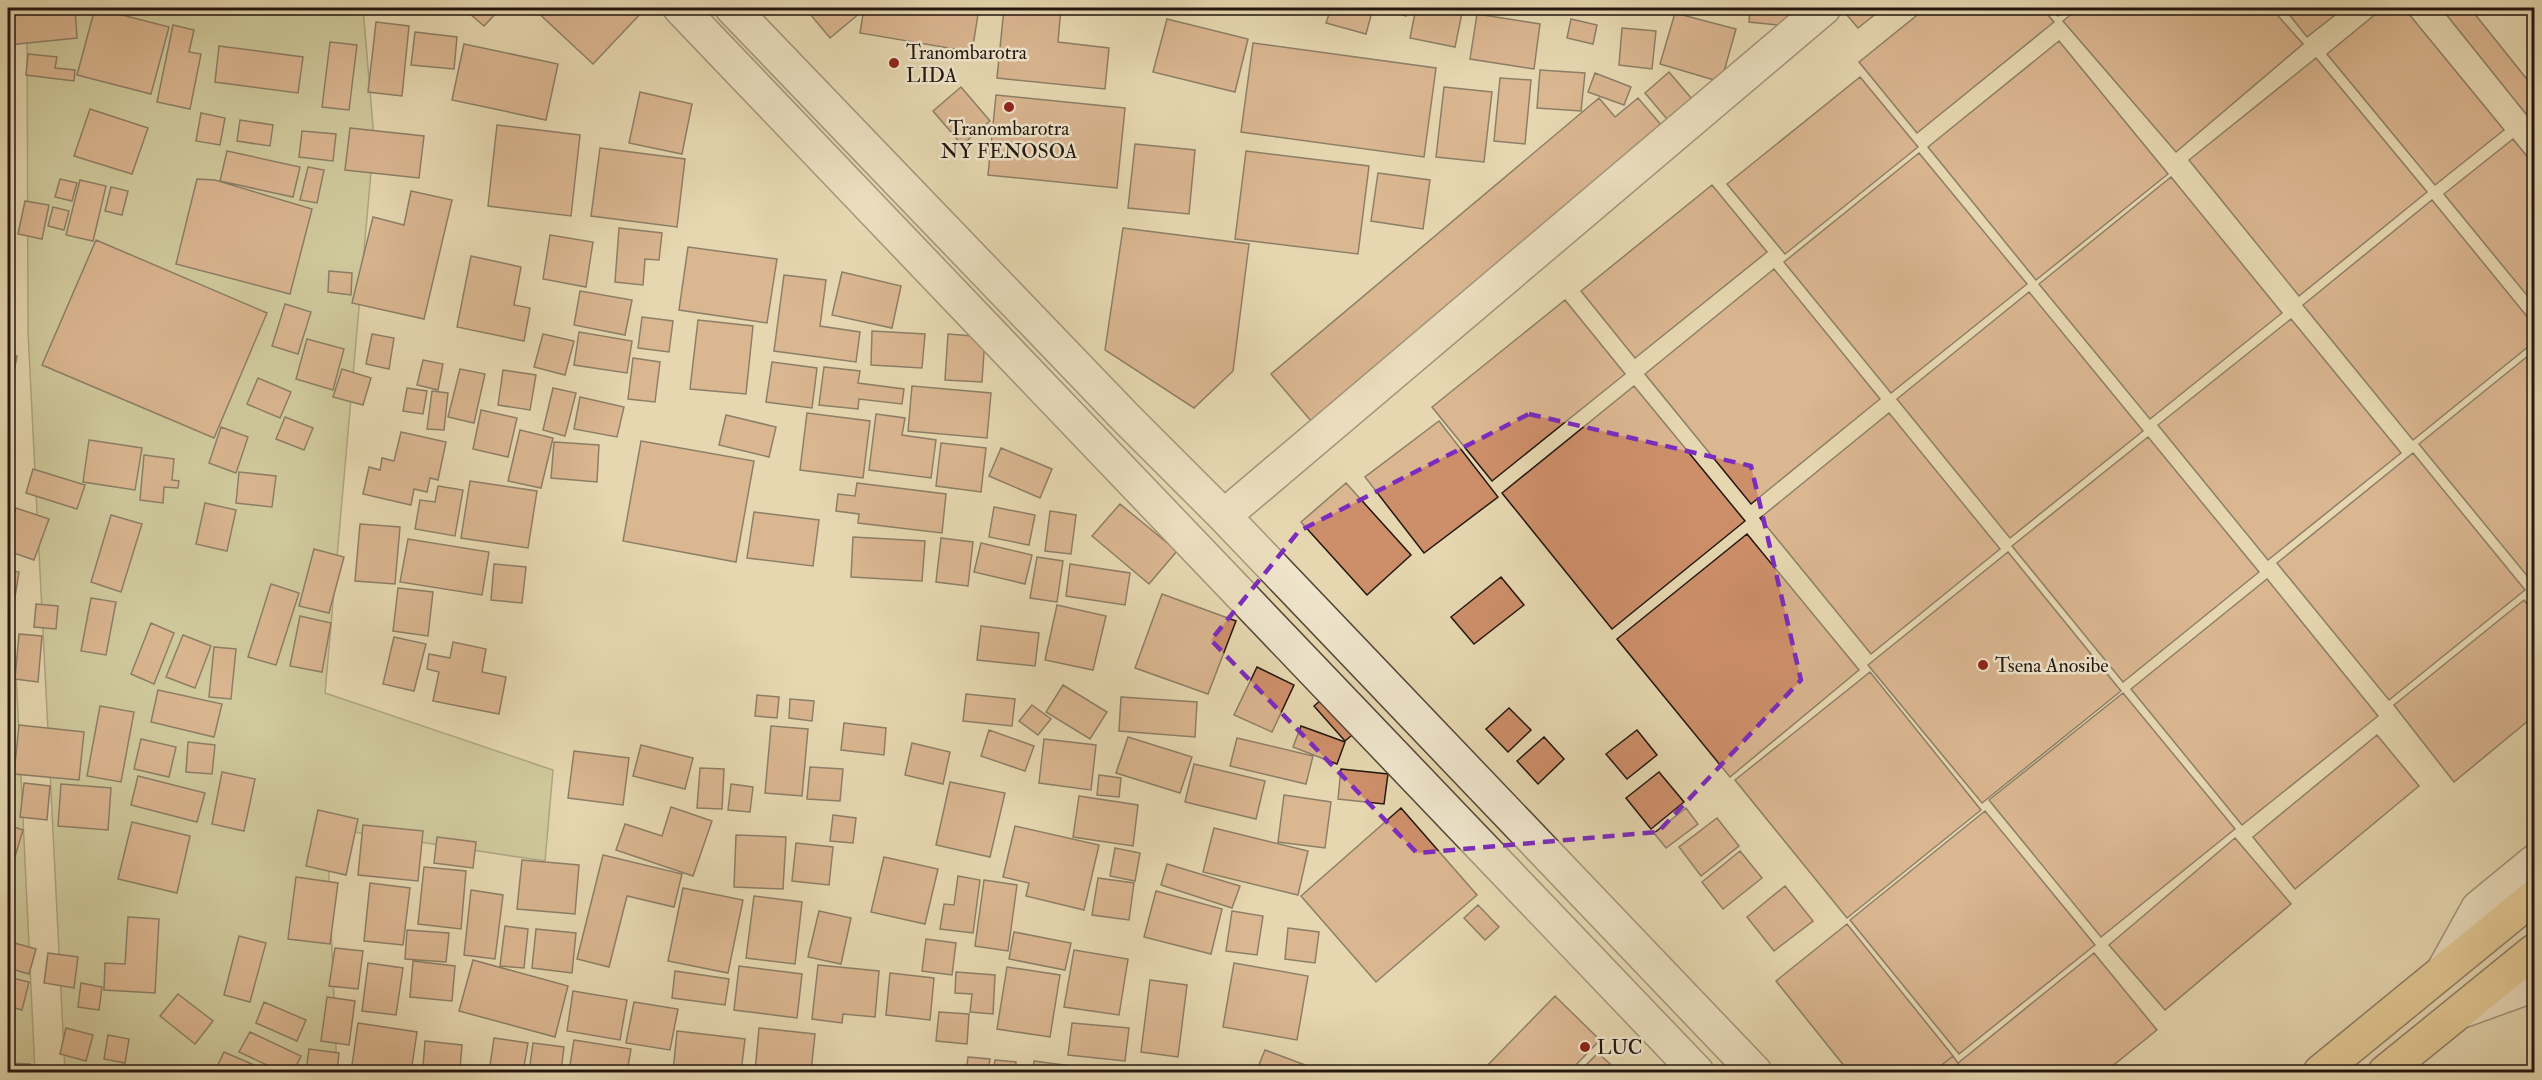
<svg xmlns="http://www.w3.org/2000/svg" width="2542" height="1080" viewBox="0 0 2542 1080" font-family="'IM FELL Double Pica',serif">
<rect width="100%" height="100%" fill="#e6d7b0"/>
<filter id="stains"><feTurbulence type="fractalNoise" baseFrequency=".00333" numOctaves="4"/><feColorMatrix values="0 0 0 0 .2 0 0 0 0 .09 0 0 0 0 .02 0 0 0 .5 -.17"/></filter>
<radialGradient id="worn" r=".72"><stop offset=".6" stop-color="#630" stop-opacity="0"/><stop offset="1" stop-color="#630" stop-opacity=".3"/></radialGradient>
<path fill="#b8bd88" stroke="#6d6a4c" stroke-width="1.5" d="M27,8H363L374,138L325,693L553,770L545,861L327,828L337,1072H65L28,332Z
M8,503L35,1072H8Z"/>
<path fill="#cd8f6a" stroke="#22160f" stroke-width="1.5" d="M42,8H75L77,38L8,45V11Z
M95,8L169,27L151,94L77,75Z
M463,8H501L484,26Z
M533,8H643L645,9L593,64Z
M805,8H855L860,13L830,38Z
M864,8H979L972,52L860,33Z
M1004,8H1061L1058,42L1109,48L1105,89L997,78Z
M1331,8H1373L1366,34L1326,23Z
M1382,8H1408L1406,16Z
M1416,8H1463L1455,47L1410,38Z
M1750,8H1798L1796,27L1749,22Z
M1841,8H1883L1858,28Z
M1926,8H2042L2054,22L1917,133L1859,62Z
M2051,8H2068L2058,16Z
M2079,8H2271L2303,44L2176,152L2063,21Z
M2284,8H2344L2307,37Z
M2383,8H2404L2504,130L2435,185L2327,54Z
M2441,8H2470L2534,88V124Z
M1675,13L1736,29L1721,82L1660,64Z
M1477,14L1540,24L1534,69L1470,59Z
M1167,19L1248,39L1235,92L1153,72Z
M1571,19L1597,25L1593,44L1567,38Z
M376,22L409,26L402,96L368,92Z
M173,25L194,30L189,52L201,54L190,109L157,102Z
M1622,28L1656,31L1652,69L1619,65Z
M415,32L457,37L454,69L411,65Z
M2059,41L2168,174L2036,280L1928,147Z
M330,42L357,45L349,110L322,107Z
M1253,43L1436,68L1424,157L1241,132Z
M464,44L558,64L546,120L452,100Z
M219,46L303,57L298,93L215,82Z
M28,54L57,57L55,68L75,70L74,81L26,75Z
M2316,58L2427,192L2299,296L2189,160Z
M8,59H12L11,82H8Z
M1540,70L1585,73L1581,111L1537,108Z
M1669,72L1697,105L1672,125L1645,93Z
M1595,73L1631,87L1624,105L1588,92Z
M1860,77L1918,147L1785,254L1727,184Z
M1500,78L1531,80L1525,144L1494,141Z
M961,87L990,121L962,145L933,111Z
M1444,87L1492,92L1484,162L1436,157Z
M640,92L692,104L682,154L629,143Z
M996,95L1125,108L1117,188L988,175Z
M1599,98L1615,117L1638,98L1668,133L1317,428L1271,374Z
M90,109L148,128L132,174L74,156Z
M201,113L225,118L220,145L196,141Z
M240,120L273,125L270,146L237,141Z
M497,125L580,135L571,216L488,206Z
M350,128L424,136L419,178L345,170Z
M302,131L336,134L333,161L299,157Z
M2513,139L2534,165V304L2444,194Z
M1135,144L1195,150L1189,214L1128,208Z
M600,148L685,159L677,227L591,216Z
M227,151L300,167L293,197L220,181Z
M1246,151L1369,166L1358,254L1235,239Z
M1919,153L2027,284L1891,393L1784,262Z
M308,167L324,170L317,203L300,200Z
M1378,173L1430,180L1423,229L1371,221Z
M2171,177L2282,313L2150,419L2039,284Z
M60,179L77,183L72,201L55,197Z
M197,179L215,180L312,209L290,294L176,264Z
M80,180L106,186L93,241L66,235Z
M1712,185L1767,252L1635,358L1581,291Z
M111,187L128,191L122,215L105,211Z
M411,191L452,200L424,319L352,303L373,217L404,225Z
M2432,200L2534,325V342L2413,440L2303,305Z
M25,201L49,205L42,239L18,234Z
M53,207L69,211L64,230L48,226Z
M619,228L662,233L659,260L645,259L643,285L615,282Z
M1123,228L1249,244L1233,371L1194,408L1105,350Z
M550,235L593,242L586,287L543,279Z
M96,240L267,313L214,438L42,365Z
M688,247L777,259L767,323L679,310Z
M471,256L521,267L514,305L530,308L524,341L457,327Z
M1774,269L1880,399L1751,504L1645,374Z
M329,271L352,273L351,295L328,292Z
M842,272L901,286L892,328L832,315Z
M784,275L826,280L820,326L860,332L856,362L774,351Z
M580,291L632,300L625,335L574,325Z
M2029,292L2143,431L2010,538L1897,399Z
M1565,300L1625,374L1492,481L1432,407Z
M285,304L311,312L298,354L272,346Z
M642,317L673,321L669,352L638,348Z
M2291,319L2401,453L2268,560L2158,425Z
M698,320L753,326L746,394L690,389Z
M872,331L925,334L922,368L871,365Z
M579,332L632,341L627,373L574,365Z
M372,334L394,338L389,369L366,364Z
M543,334L574,341L565,375L534,367Z
M948,334L985,337L982,382L945,380Z
M307,339L344,349L333,390L296,379Z
M2534,351V581L2533,583L2419,444Z
M8,354L17,356L10,392L8,391Z
M633,358L660,362L655,402L628,399Z
M423,360L443,364L438,390L417,385Z
M772,362L817,368L812,408L766,402Z
M824,367L860,371L858,383L904,389L902,404L859,399L858,409L819,405Z
M342,369L371,378L363,405L333,397Z
M460,369L485,374L474,423L448,417Z
M503,370L536,375L530,410L498,405Z
M258,378L291,392L280,418L247,404Z
M912,386L991,393L987,438L908,431Z
M1634,386L1745,521L1612,629L1502,493Z
M407,388L427,391L423,414L403,411Z
M553,388L576,393L565,436L543,430Z
M432,391L448,393L444,430L427,429Z
M580,397L624,407L617,437L574,429Z
M481,410L517,418L508,457L473,449Z
M807,413L870,421L863,478L800,470Z
M1889,413L2000,549L1871,654L1760,518Z
M876,414L905,418L902,435L936,440L931,478L869,470Z
M726,415L776,427L769,457L719,445Z
M285,417L313,428L304,450L276,439Z
M1439,421L1498,497L1424,553L1365,477Z
M221,427L248,437L236,473L209,463Z
M520,430L553,438L541,488L508,481Z
M401,432L446,442L438,480L430,478L427,492L414,489L411,505L363,494L369,467L380,470L382,458L394,461Z
M2148,437L2259,572L2123,682L2012,546Z
M89,440L142,448L135,490L83,482Z
M641,441L754,461L736,562L623,541Z
M554,442L599,445L597,482L551,478Z
M941,443L986,448L981,492L936,486Z
M1001,448L1052,469L1040,498L989,476Z
M2413,453L2525,590L2389,700L2277,563Z
M144,455L174,459L172,480L179,481L178,488L164,487L163,503L140,500Z
M33,469L85,485L77,509L26,493Z
M239,472L276,476L272,507L236,503Z
M470,481L537,491L528,548L461,538Z
M857,483L946,494L942,533L858,523L859,514L836,511L838,494L855,496Z
M1346,483L1411,555L1367,595L1301,522Z
M438,486L463,490L455,536L415,529L420,500L435,502Z
M205,503L236,510L227,551L196,544Z
M1120,504L1177,551L1149,584L1092,536Z
M994,507L1035,515L1029,545L989,537Z
M16,508L49,519L34,560L8,551V531Z
M1050,511L1076,515L1071,554L1045,551Z
M754,512L819,520L813,566L747,558Z
M111,515L142,524L121,592L91,582Z
M360,524L400,527L395,584L355,581Z
M1747,534L1859,670L1730,777L1617,639Z
M853,537L925,541L922,581L851,577Z
M941,538L973,542L968,586L936,582Z
M408,539L489,552L482,595L400,582Z
M981,543L1032,555L1025,584L974,572Z
M314,549L344,557L329,613L299,606Z
M2008,552L2121,691L1982,803L1868,665Z
M1037,557L1063,561L1057,602L1030,598Z
M494,564L526,567L522,603L491,600Z
M1070,564L1130,573L1125,605L1066,596Z
M8,570L19,572L13,609L8,608Z
M1501,577L1524,605L1474,644L1451,617Z
M2267,579L2378,716L2242,825L2131,689Z
M271,584L299,593L276,665L248,657Z
M398,588L433,592L428,636L393,631Z
M1162,594L1236,621L1208,694L1135,668Z
M91,598L116,602L106,655L81,651Z
M2524,600L2534,613V716L2454,782L2394,705Z
M36,604L58,606L56,629L34,627Z
M1057,605L1106,616L1093,670L1045,660Z
M300,616L331,623L322,672L290,666Z
M151,623L174,633L154,684L131,674Z
M981,626L1039,633L1035,666L977,660Z
M19,634L42,636L38,682L15,679Z
M183,635L211,646L195,688L166,677Z
M394,637L426,644L414,691L383,684Z
M453,642L486,649L482,672L506,677L499,714L433,701L439,672L427,669L429,654L450,658Z
M214,647L236,649L231,699L209,697Z
M1257,667L1294,685L1272,732L1234,715Z
M1870,672L1981,810L1847,918L1735,780Z
M1063,685L1107,712L1090,739L1046,712Z
M158,690L222,704L214,737L151,722Z
M2123,693L2235,829L2101,937L1989,800Z
M966,694L1015,699L1012,726L963,721Z
M1328,694L1358,730L1345,741L1314,706Z
M757,695L779,697L777,718L755,716Z
M1121,697L1197,702L1195,737L1119,731Z
M790,699L814,701L812,721L789,718Z
M1032,705L1051,719L1038,735L1019,721Z
M100,706L134,712L121,782L87,776Z
M1509,708L1531,730L1508,752L1486,729Z
M844,723L886,728L884,755L841,750Z
M19,725L84,732L79,780L14,774Z
M771,726L808,729L802,796L765,793Z
M1301,726L1345,742L1337,764L1293,747Z
M989,730L1034,746L1025,771L981,756Z
M1637,730L1657,755L1627,779L1606,754Z
M2377,735L2419,786L2295,889L2253,837Z
M1128,737L1192,757L1180,793L1116,773Z
M1544,737L1564,759L1538,784L1517,761Z
M1237,738L1313,756L1306,784L1230,766Z
M141,739L176,747L169,777L134,769Z
M1044,739L1096,745L1091,790L1039,783Z
M188,742L215,745L212,774L186,772Z
M912,743L950,752L943,784L905,775Z
M641,745L693,758L685,789L633,776Z
M574,751L629,758L623,805L568,798Z
M1194,764L1265,781L1256,819L1185,802Z
M810,767L843,769L840,801L807,799Z
M700,768L724,769L722,809L697,808Z
M1341,769L1388,774L1384,804L1338,799Z
M222,772L255,779L244,831L212,824Z
M1659,772L1684,802L1651,829L1626,798Z
M1099,775L1121,778L1119,797L1097,795Z
M138,776L205,793L197,822L131,805Z
M950,782L1005,793L990,857L936,845Z
M24,783L50,786L47,820L20,817Z
M61,784L111,788L108,830L58,826Z
M731,784L753,787L750,812L728,810Z
M1284,795L1331,802L1325,848L1278,842Z
M1079,796L1138,805L1133,846L1073,837Z
M671,807L712,821L693,876L616,850L625,824L662,836Z
M1401,808L1477,895L1376,982L1301,896Z
M1686,808L1698,824L1666,848L1654,833Z
M318,810L358,819L346,875L306,866Z
M1985,811L2095,945L1959,1054L1850,920Z
M833,815L856,818L853,843L830,841Z
M1717,818L1739,846L1701,876L1679,847Z
M132,822L190,836L177,893L118,879Z
M8,825L23,830L8,880Z
M363,825L423,831L418,881L358,875Z
M1015,826L1099,845L1084,910L1026,896L1029,883L1003,877Z
M1214,828L1308,851L1298,895L1203,872Z
M736,835L786,837L783,889L734,887Z
M437,837L476,842L473,868L434,863Z
M2235,838L2291,904L2165,1010L2109,945Z
M796,843L833,847L829,885L792,881Z
M1115,848L1140,853L1135,881L1110,876Z
M1740,851L1762,878L1723,909L1702,882Z
M603,855L682,874L674,907L627,896L609,967L577,959Z
M884,857L938,869L925,924L871,912Z
M522,860L579,865L575,914L517,909Z
M1167,864L1240,886L1232,908L1161,885Z
M424,867L466,871L461,929L418,924Z
M958,876L980,880L973,933L940,929L944,904L954,905Z
M296,877L338,883L330,944L288,939Z
M1098,878L1134,883L1129,920L1092,915Z
M984,880L1017,885L1008,951L975,946Z
M370,883L410,888L403,945L364,941Z
M1785,886L1813,921L1774,951L1747,917Z
M683,888L743,900L728,973L668,961Z
M471,890L503,895L495,959L464,955Z
M1156,891L1222,909L1211,954L1144,937Z
M754,896L802,902L795,964L746,958Z
M1478,905L1499,927L1485,940L1464,918Z
M819,911L851,918L841,964L808,957Z
M1232,911L1263,916L1257,955L1226,951Z
M128,917L159,919L155,993L104,990L105,963L125,964Z
M1847,924L1953,1056L1933,1072H1849L1776,981Z
M505,926L528,929L524,968L500,966Z
M1288,928L1319,932L1315,963L1285,959Z
M536,929L576,933L572,973L532,968Z
M407,930L449,933L446,962L405,959Z
M1014,932L1071,943L1065,970L1009,959Z
M239,936L266,943L250,1002L224,995Z
M926,939L956,943L952,975L922,971Z
M11,942L36,949L29,974L8,968Z
M335,948L363,951L358,989L329,986Z
M1074,950L1128,959L1119,1015L1064,1007Z
M48,953L78,957L74,988L44,983Z
M2094,953L2157,1030L2105,1072H1965L1958,1063Z
M473,960L568,986L555,1037L459,1011Z
M413,961L455,966L452,1001L410,997Z
M368,963L403,968L396,1015L362,1011Z
M1234,963L1308,976L1297,1040L1223,1027Z
M818,965L879,971L875,1017L843,1014L842,1023L812,1019Z
M739,966L802,974L797,1018L734,1010Z
M1007,967L1060,975L1050,1037L997,1029Z
M675,971L729,979L725,1005L672,998Z
M956,972L995,975L993,1014L970,1012L972,994L955,993Z
M890,973L934,978L930,1020L886,1015Z
M8,977L29,982L22,1010L8,1006Z
M1150,980L1187,985L1178,1057L1141,1052Z
M81,983L102,987L99,1010L78,1007Z
M573,991L627,1000L620,1040L567,1031Z
M178,994L213,1021L195,1044L160,1016Z
M1555,996L1600,1040L1569,1072H1481Z
M327,997L355,1001L349,1045L321,1041Z
M264,1002L306,1020L297,1041L256,1023Z
M634,1002L678,1009L670,1050L626,1043Z
M939,1012L969,1014L967,1044L936,1041Z
M358,1023L417,1032L411,1072L352,1065Z
M1072,1023L1129,1028L1125,1061L1068,1055Z
M66,1028L93,1035L86,1061L60,1054Z
M759,1028L815,1034L811,1072H755Z
M677,1031L745,1039L741,1072H673Z
M250,1032L301,1056L293,1072H282L239,1052Z
M108,1035L129,1039L125,1063L104,1059Z
M494,1038L528,1043L523,1072H489Z
M574,1040L631,1049L627,1072L569,1071Z
M425,1041L462,1045L460,1069L423,1066Z
M533,1043L564,1047L561,1072H529Z
M309,1049L339,1053L337,1072H306Z
M1265,1050L1324,1072H1256Z
M224,1052L270,1072L215,1071Z
M1598,1053L1619,1072H1579Z
M1953,1056L1964,1072H1933Z
M968,1057L990,1059L988,1072H966Z
M995,1060L1016,1062L1015,1072H993Z
M1034,1061L1117,1072H1033Z
M8,1063L30,1064V1072H8Z
M1135,1066L1183,1072H1134Z"/>
<g fill="none" stroke-linecap="round" stroke-linejoin="round">
<g stroke="#534637" stroke-width="36">
<path id="minor" d="M680,8L1697,1072
M732,8L1126,418L1224,516L1755,1072
M1224,516L1824,8
M2443,971L2478,908L2534,862
M2465,1010L2534,985"/>
</g>
<g stroke="#22160f" stroke-width="36">
<path id="major" d="M2320,1072L2534,897
M2385,1072L2534,951"/>
</g>
<use href="#minor" stroke="#efe5cc" stroke-width="33"/>
<use href="#major" stroke="#e3bc78" stroke-width="33"/>
</g>
<path d="M0 0H2542V1080H0ZM1529,414L1751,466L1801,680L1658,832L1417,853L1211,640L1299,531Z" fill="#e6d7b0" fill-opacity=".55" fill-rule="evenodd"/>
<path fill="none" stroke="#7b2cbf" stroke-width="4.5" stroke-dasharray="12 8" stroke-linejoin="round" d="M1529,414L1751,466L1801,680L1658,832L1417,853L1211,640L1299,531Z"/>
<g fill="#8f2418" stroke="#efe5cc" stroke-width="2">
<circle cx="894" cy="63" r="6"/>
<circle cx="1009" cy="107" r="6"/>
<circle cx="1983" cy="665" r="6"/>
<circle cx="1585" cy="1047" r="6"/>
</g>
<g text-anchor="middle" dominant-baseline="central" stroke-width="5" stroke-linejoin="round" paint-order="stroke">
<g font-size="20" fill="#22160f" stroke="#efe5cc" text-anchor="start">
<text x="906" y="52">Tranombarotra<tspan x="906" dy="23">LIDA</tspan></text>
<text x="1009" y="128" text-anchor="middle">Tranombarotra<tspan x="1009" dy="23">NY FENOSOA</tspan></text>
<text x="1995" y="665">Tsena Anosibe</text>
<text x="1597" y="1047">LUC</text>
</g>
</g>
<rect width="2542" height="1080" fill="none" stroke="#e6d7b0" stroke-width="30"/>
<rect x="9" y="9" width="2524" height="1062" fill="none" stroke="#22160f" stroke-width="3"/>
<rect x="15" y="15" width="2512" height="1050" fill="none" stroke="#22160f" stroke-width="1.5"/>
<rect width="100%" height="100%" filter="url(#stains)"/>
<rect width="100%" height="100%" fill="url(#worn)"/>
</svg>
